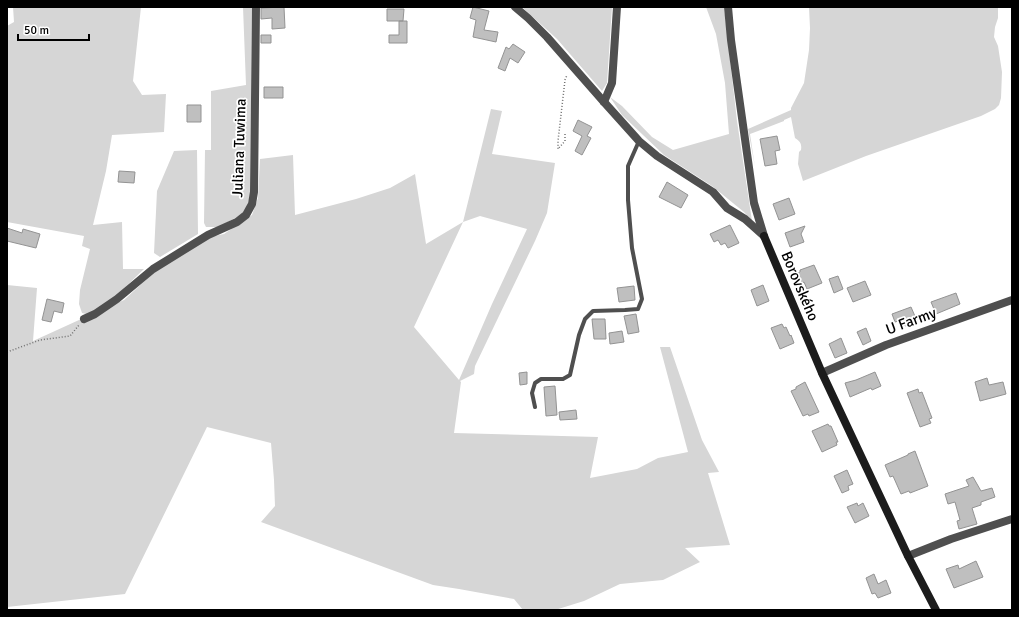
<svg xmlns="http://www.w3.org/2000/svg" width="1019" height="617" viewBox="0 0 1019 617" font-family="Signika,sans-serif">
<rect width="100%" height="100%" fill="#fff"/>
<path fill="#d6d6d6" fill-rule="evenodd" d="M13,7H141L133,81L142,95L166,94L164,132L112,135L106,171L93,225L122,222L123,269H144L113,299L93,314L124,300L161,266L209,237L224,234L252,215L258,198L260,159L293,155L295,215L356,199L390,188L415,174L426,244L463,222L491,109L502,111L492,154L555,163L547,213L535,241L475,366L474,374L460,381L461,382L454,433L598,437L590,478L637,469L658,458L688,452L660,347H670L702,440L719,472L708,473L730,545L685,548L700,562L663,580L620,584L584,601L555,610H523L514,599L459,589L433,585L261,522L275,506L274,480L271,443L207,427L125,594L7,607V285L37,288L33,341L90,315L82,313L79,304L80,290L90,249L82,246L84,236L7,222V26L14,22ZM480,216L527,229L492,304L459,380L414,327L463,222Z
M243,7H252L250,197L244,213L219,227H206L204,223L205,150H211V91L246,85Z
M522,7H612L607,83L602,91L557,39Z
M706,7H724L737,121L752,221L744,212L712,186L664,155L622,115L610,97L622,106L652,137L673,150L729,134L725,83L716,34Z
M809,7H998V18L995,27L994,37L998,46L1002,72L1001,98L999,105L995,109L981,116L866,156L803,181L798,164L799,152L801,150C802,144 800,141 795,138L791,117L784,120V121L750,134L755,167L748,129L791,110V108L804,83L809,50L810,28Z
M197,150L198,234L160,257L154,253L157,191L174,151Z"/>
<path fill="#bfbfbf" stroke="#939393" d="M284,7L285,28L272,29V18L261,19V8Z
M473,7L489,11L484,30L498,32L496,42L473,37L476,20L470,18Z
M387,9H404L403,21H387Z
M399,21H407V43H389V35H399Z
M261,35H271V43H261Z
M513,44L525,52L518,63L510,58L505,71L498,68L506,47L509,49Z
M264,87H283V98H264Z
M187,105H201V122H187Z
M578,120L592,127L587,136L591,138L582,155L575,151L582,136L573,131Z
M777,136L780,150L775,151L777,164L765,166L760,139Z
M119,171L135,172L134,183L118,182Z
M667,182L688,195L681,208L659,197Z
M789,198L795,214L779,220L773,204Z
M730,225L739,243L728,248L725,243L721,245L718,240L714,242L710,234Z
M805,226L801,234L804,242L790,247L785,233Z
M7,228L22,233L23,229L40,234L36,248L7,241Z
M814,265L822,283L807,289L804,282L802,283L798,273L800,272V270Z
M838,276L843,289L834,293L829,279Z
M865,281L871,295L853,302L847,288Z
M763,285L769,301L757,306L751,290Z
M634,286L635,300L619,302L617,288Z
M956,293L960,304L936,314L931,302Z
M47,299L64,303L62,313L54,311L51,322L42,320Z
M911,307L917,321L905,326L902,320L895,322L892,314Z
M636,314L639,332L628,334L624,316Z
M592,319H605L606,339H594Z
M782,324L784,328L786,327L790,336L791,335L794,343L780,349L771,328Z
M866,328L871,341L863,345L857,332Z
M622,331L624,342L610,344L609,333Z
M841,338L847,353L835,358L829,344Z
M527,372V384L520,385L519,373Z
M875,372L881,386L872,390L871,388L850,397L845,383L856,380Z
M987,378L989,385L1003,382L1006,394L980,401L975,382Z
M805,382L819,412L809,416L808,414L803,416L791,391L796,389V387Z
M555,386L557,415L546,416L544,387Z
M918,389L919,393L922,392L932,418L929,419L931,423L920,427L907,393Z
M576,410L577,419L560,420L559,412Z
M828,424L829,426H831L838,442H836L837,445L822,452L812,431Z
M915,451L928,486L910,493L909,491L901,494L893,476L890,477L885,465L908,455V454Z
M847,470L853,484L848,486L849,490L842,493L834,476Z
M973,477L981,491L992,488L995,497L981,502V505L972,508L977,524L959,529L957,521L960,520L955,502L948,504L945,494L969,486L966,480Z
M857,503L858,506L863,503L869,516L855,523L847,507Z
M976,561L983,577L954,588L946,569L958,565L959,569Z
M874,574L878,584L886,580L891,593L878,598L875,593L872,594L866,578Z"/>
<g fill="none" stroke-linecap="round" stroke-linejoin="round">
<path stroke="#717171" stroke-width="1.5" stroke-dasharray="1 2" stroke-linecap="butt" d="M565,134V141L558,149V141L565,80L567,75
M7,352L40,340L70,336L79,325"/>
<path stroke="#4f4f4f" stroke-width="4" d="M535,407L532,393L535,383L541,379H563L570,375L579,335L585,319L593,311L625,310L638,309L642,299L632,248L628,200V166L639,141"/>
<path stroke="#4f4f4f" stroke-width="8" d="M728,7L731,40L754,203L764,236
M604,102L612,83L617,7
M84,319L95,314L117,299L153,269L208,235L237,222L246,215L252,204L254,192L256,7
M822,373L886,345L1012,300
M908,556L951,539L1012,519"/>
<path stroke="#4f4f4f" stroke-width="8" d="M515,7L528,18L547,37L604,102L639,141L657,156L713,192L727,208L745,219L764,236"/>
<path stroke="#1c1c1c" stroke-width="8" d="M764,236L822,373L908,556L936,610"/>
</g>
<g text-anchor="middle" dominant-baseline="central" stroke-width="3.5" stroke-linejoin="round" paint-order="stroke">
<g font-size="15" fill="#000" stroke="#fff">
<text transform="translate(239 148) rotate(-88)">Juliana Tuwima</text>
<text transform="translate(800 286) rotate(67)">Borovského</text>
<text transform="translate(911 321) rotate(-20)">U Farmy</text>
</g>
</g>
<rect width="1019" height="617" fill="none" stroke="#000000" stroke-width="16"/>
<path d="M18 34v6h71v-6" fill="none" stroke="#000000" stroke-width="2"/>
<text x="24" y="34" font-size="12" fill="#000000" stroke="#ffffff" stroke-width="3" paint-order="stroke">50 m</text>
</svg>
